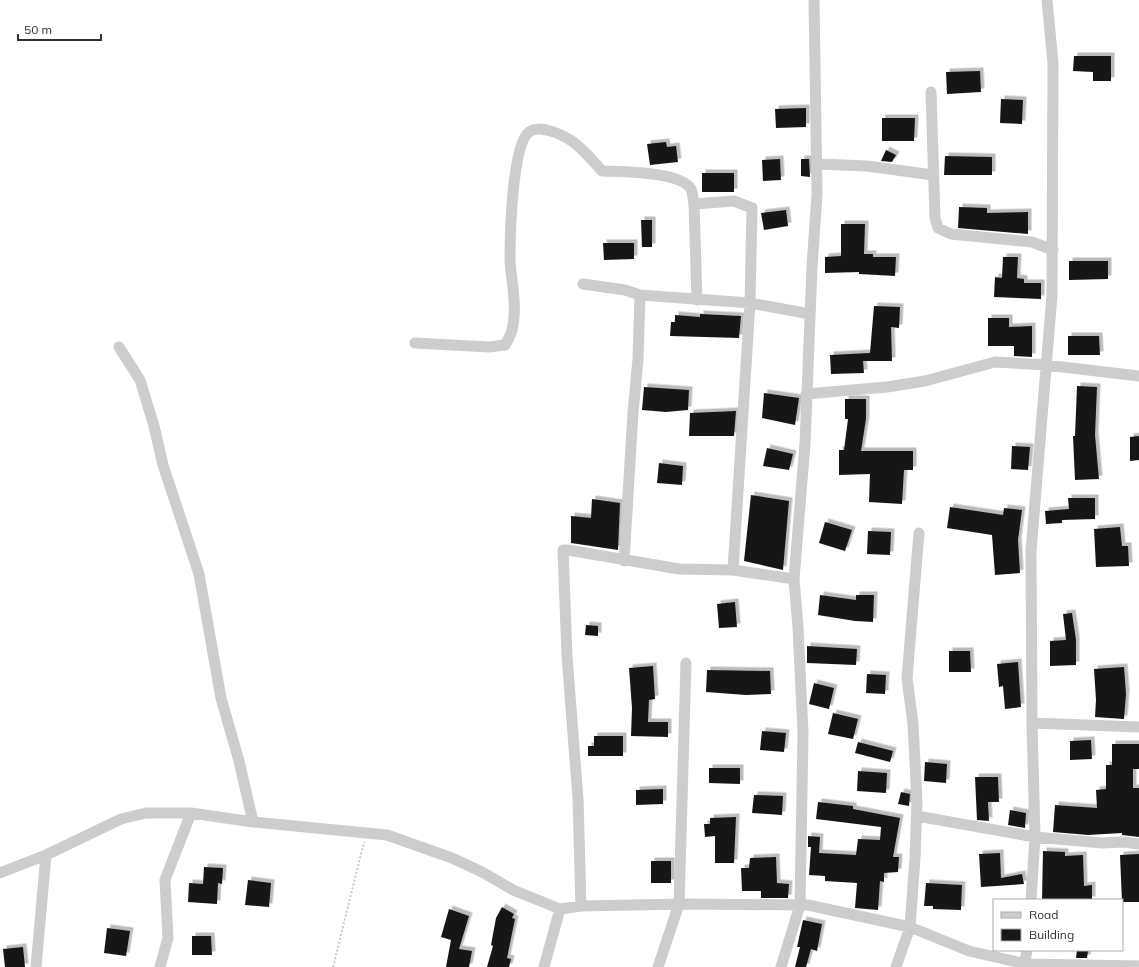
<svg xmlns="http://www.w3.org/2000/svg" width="1139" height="967" viewBox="0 0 1139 967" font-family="Mulish,sans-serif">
<defs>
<filter id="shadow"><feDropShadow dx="3.5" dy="-3.5" stdDeviation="0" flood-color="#0004"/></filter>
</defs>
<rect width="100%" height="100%" fill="#fff"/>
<path fill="#171717" filter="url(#shadow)" d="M1074,56H1111V81H1093V72L1073,71Z
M980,71L981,92L947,94L946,72Z
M1001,99L1023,100L1022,124L1000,123Z
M806,108V127L776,128L775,109Z
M882,118H915L914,141H882Z
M666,142L667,147L676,146L678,162L650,165L647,144Z
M886,150L896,155L892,162L881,161Z
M945,156L992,157V175H944Z
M780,159L781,180L763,181L762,160Z
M801,159H809L810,177L801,176Z
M702,173H734V192H702Z
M959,207L987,208V213L1028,212V234L958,228Z
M786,210L788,226L764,230L761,213Z
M641,220H652V247H642Z
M841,224H865L864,254H873V257H896L895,276L859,274V272L825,273V257L841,256Z
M603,243H634V259L604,260Z
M1003,257H1018L1017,278L1024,279V283H1041V299L994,297L995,277L1002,278Z
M1069,261H1108V279L1069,280Z
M874,306L900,307L899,328L891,327L892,361H863L864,373L831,374L830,355L870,353Z
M700,314L741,316L739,338L670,336L671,322H675V315L700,317Z
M988,318H1009V327L1032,326V357L1014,356V346H988Z
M1068,336H1099L1100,355H1068Z
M1077,386L1097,387L1095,435L1099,479L1075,480L1073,436H1075Z
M644,387L689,390L688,410L666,412L642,410Z
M764,393L799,398L795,425L762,418Z
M845,399H866V419L861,451H913V470H904L902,504L869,502L870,474L839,475V450H844L848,419H845Z
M736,411L734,436H689L690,413Z
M1139,436V460L1130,461V437Z
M1012,446L1030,447L1028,470L1011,469Z
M767,448L793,454L789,470L763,466Z
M659,463L683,466L682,485L657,483Z
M751,495L789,501L783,570L744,561Z
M1068,498H1095V519L1062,520V523L1046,524L1045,511L1069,509Z
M592,499L620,503L618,550L571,543V516L591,518Z
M950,507L1003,515L1004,508L1022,510L1018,540L1020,573L995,575L992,535L947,528Z
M825,522L852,530L845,551L819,543Z
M1120,527L1122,546H1128L1129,566L1096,567L1094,529Z
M868,531L891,532L890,555L867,554Z
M820,595L856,600V595H874L873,622L855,621L818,615Z
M735,602L737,627L719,628L717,604Z
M1072,613L1076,640V665L1050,666V641L1066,640L1063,614Z
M586,625L598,626V636L585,635Z
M807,646L857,649L856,665L807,663Z
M949,651H970L971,672H949Z
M1018,662L1021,707L1005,709L1003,686L999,687L997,664Z
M653,666L655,699L649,700L648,722H668V737L631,736L632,708L629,668Z
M1124,667L1126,694L1124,719L1095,717L1096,700L1094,669Z
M707,670L770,671L771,694L746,695L706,692Z
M867,674L886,675L885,694L866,693Z
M814,683L834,688L829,709L809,704Z
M833,713L858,719L853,739L828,734Z
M762,731L786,733L784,752L760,750Z
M594,736H623V756H588V746H594Z
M1091,740L1092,759L1070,760V741Z
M858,742L893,751L890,762L855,753Z
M1112,744H1139V769H1133V788H1139V837L1122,835V833L1088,835L1053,832L1055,805L1097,808L1096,790L1106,789V765H1112Z
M925,762L947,764L946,783L924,781Z
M709,768H740V784L709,783Z
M858,771L887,773L886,793L857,791Z
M975,777H998L999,802H988L989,821L977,820Z
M663,789V804L636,805V790Z
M901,792L910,794L909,806L898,804Z
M754,795L783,796L782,815L752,813Z
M818,802L853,806V809L900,818L893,857H899L898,872L884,873V882L880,881L878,910L855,908L857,883L825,881V876L809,875L811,847H808V836L820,837L819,853L856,855L858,839L880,840L881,827L816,819Z
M1010,810L1026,813L1025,828L1008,825Z
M736,817L734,863H715V836L705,837L704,824H710V818Z
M1043,851L1065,852V856L1083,855L1084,886L1092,885V900H1042Z
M1000,853L1001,878L1022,874L1024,884L981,887L979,854Z
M1139,854V902H1122L1120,855Z
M776,857L777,883L789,884L788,898H761V891H742L741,868H749L750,858Z
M651,861H671V883H651Z
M204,867L223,868L222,884L218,883L217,904L188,902L189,883L203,884Z
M248,880L271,883L269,907L245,905Z
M926,883L962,885L961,910L933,909V906H924Z
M502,907L514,914L512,918L515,919L507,958L511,959L509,967H487L493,946L491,945L496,918Z
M449,909L469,916L459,949L472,951L469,967H446L451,940L441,937Z
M803,920L822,924L817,951L811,949L806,967H795L800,947H797Z
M107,928L130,931L126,956L104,953Z
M192,936H211L212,955H192Z
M23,947L25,967H5L3,949Z
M1077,950L1088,951L1087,958H1076Z"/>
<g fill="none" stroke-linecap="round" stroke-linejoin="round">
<path stroke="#cacaca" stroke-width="2" stroke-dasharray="2 2" stroke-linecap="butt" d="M333,967L364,842"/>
<path stroke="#cdcdcd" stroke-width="11" d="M931,92L935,218L938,228L951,234L1032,242L1053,250
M818,164L867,166L933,175
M583,284L625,290L640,295
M697,300L694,204L734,201L752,208L750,303L733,570
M415,343L489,347L505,345C511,336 513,329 514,317C516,298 511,279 510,260C510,236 512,145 529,132C535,128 541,129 547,130C574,137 584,151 602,171C621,172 680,171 691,189C693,193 693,200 694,204
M119,347L140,380L154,426L163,465L199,574L221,698L239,761L253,822
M806,394L887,387L925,381L995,362L1046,365L1139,376
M624,561L633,413L638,359L640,295L750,303L810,314
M1032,723L1031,551L1052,295L1053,63L1047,0
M917,816L1035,837L1102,843L1124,842L1139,844
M0,873L46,855L121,819L146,813H191L253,822L387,835L452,858L482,872L513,890L560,909L581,906L686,904L808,905L910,927L969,951L1026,964L1139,966
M1031,900L1035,837L1032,723L1139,727
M581,906L578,799L567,656L563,550H568L679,569L733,570L794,579
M36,967L46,855
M160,967L168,938L165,880L191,813
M544,967L560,909
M658,967L679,904L686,663
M781,967L800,905L803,733L798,627L794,579L805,444L812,267L817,194L814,0
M896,967L910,927L915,858L917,802L913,724L907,678L919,533
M1024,967L1027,950"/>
</g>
<rect x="993" y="899" width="130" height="52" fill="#ffffff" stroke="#acacac"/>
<rect x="1001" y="912" width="20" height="6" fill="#cdcdcd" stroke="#acacac"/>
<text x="1029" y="919" font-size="12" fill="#303030">Road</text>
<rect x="1001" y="929" width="20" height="12" fill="#171717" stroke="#acacac"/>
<text x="1029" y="939" font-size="12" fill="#303030">Building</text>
<path d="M18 34v6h83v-6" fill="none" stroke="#303030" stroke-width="2"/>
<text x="24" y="34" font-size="12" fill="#303030" stroke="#ffffff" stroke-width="3" paint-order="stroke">50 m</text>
</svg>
